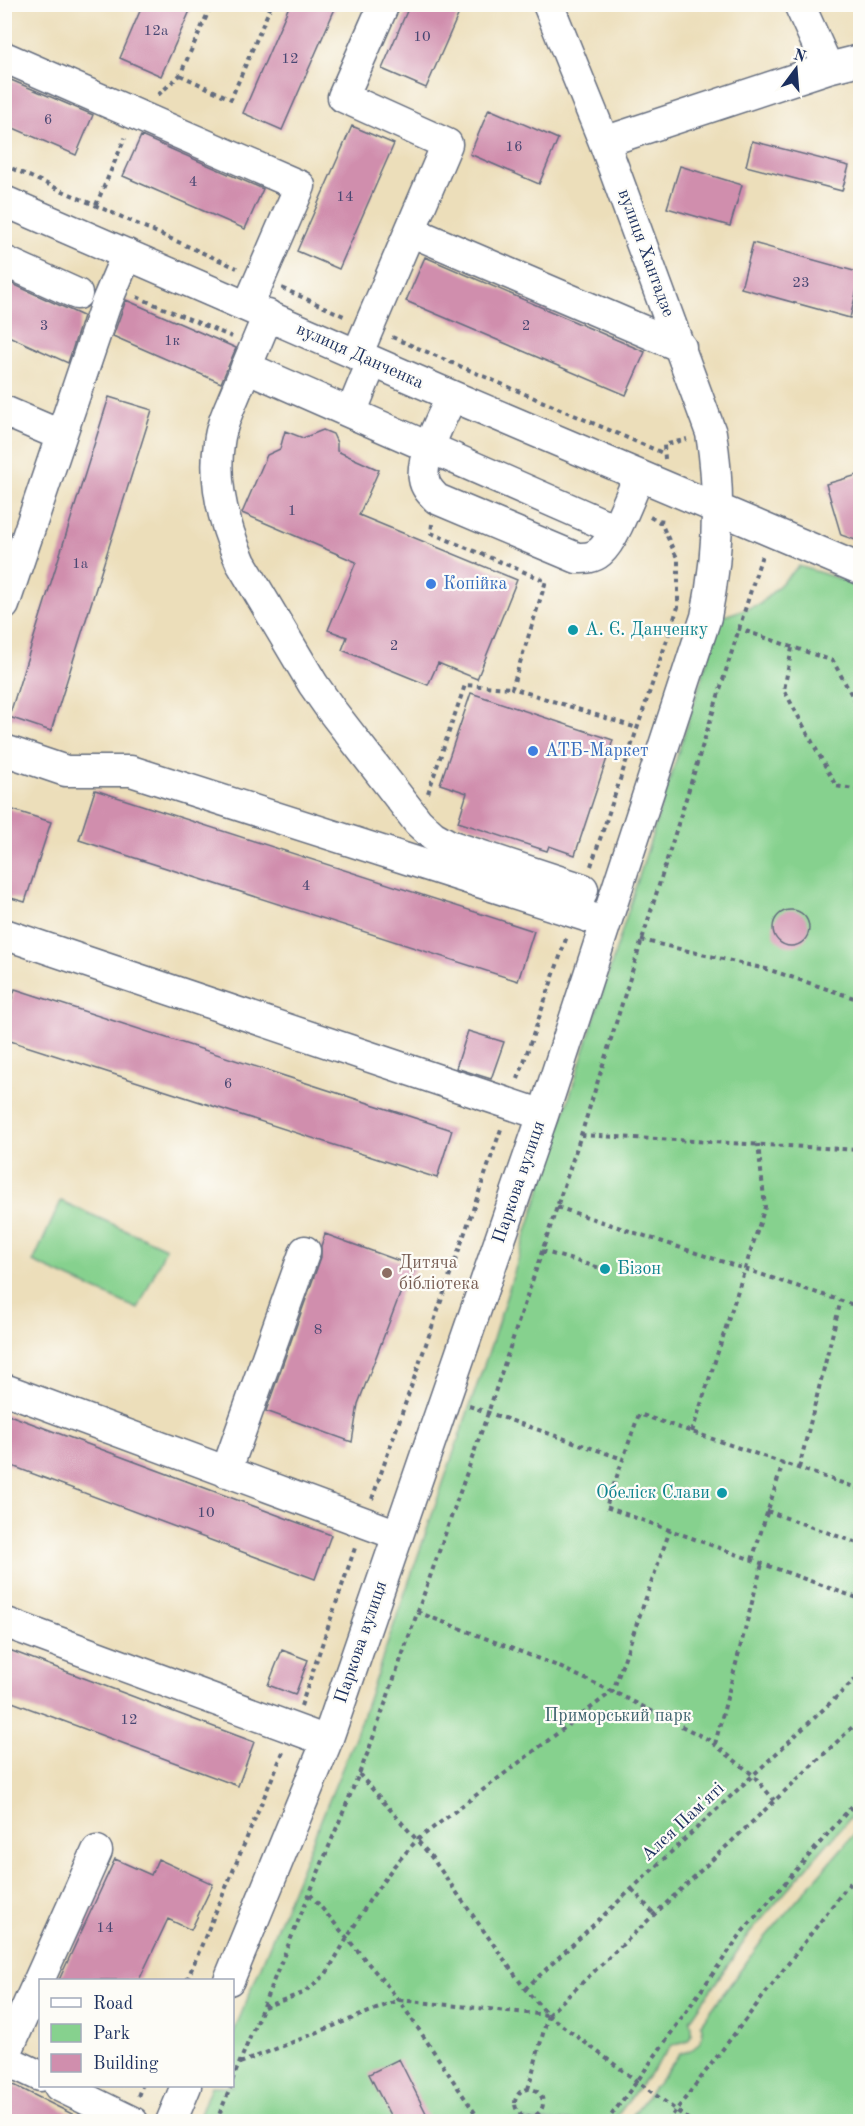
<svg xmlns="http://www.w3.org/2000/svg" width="865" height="2126" viewBox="0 0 865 2126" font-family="'Old Standard TT',serif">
<rect width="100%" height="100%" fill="#fdfcf7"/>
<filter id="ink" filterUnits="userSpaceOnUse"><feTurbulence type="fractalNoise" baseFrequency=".0167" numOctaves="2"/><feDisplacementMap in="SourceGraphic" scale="12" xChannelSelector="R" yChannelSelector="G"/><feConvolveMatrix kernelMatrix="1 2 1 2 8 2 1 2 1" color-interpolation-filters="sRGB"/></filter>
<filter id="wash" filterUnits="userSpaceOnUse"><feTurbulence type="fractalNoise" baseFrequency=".008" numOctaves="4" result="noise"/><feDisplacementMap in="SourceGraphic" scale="24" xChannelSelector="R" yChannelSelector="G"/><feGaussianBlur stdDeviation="1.35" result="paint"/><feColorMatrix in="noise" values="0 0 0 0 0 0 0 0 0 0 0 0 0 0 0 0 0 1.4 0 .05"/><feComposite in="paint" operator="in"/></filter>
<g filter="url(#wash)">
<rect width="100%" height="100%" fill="#ecdeba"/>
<path fill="#86d18e" stroke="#508076" stroke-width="1.5" d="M799,566L860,585V1806L750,1933L690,2020C693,2038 692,2043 672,2045L613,2121L197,2122L211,2086H232L233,2034L355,1737L493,1339L721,617L760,604Z
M61,1201L166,1248L138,1309L33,1262Z
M860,1827V2118L858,2122L628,2121L680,2054C696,2050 706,2041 701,2024L762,1941Z"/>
<g id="blocks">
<path fill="#d08ead" d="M143,4H193L161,76L120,58Z
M290,4H337L282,130L243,113Z
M410,4H463L426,88L382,69Z
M4,77L93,115L76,155L4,124Z
M489,109L558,139L539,184L470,154Z
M352,126L394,144L339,269L297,251Z
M141,136L263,189L245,229L123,176Z
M752,141L849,166L842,191L746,166Z
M680,166L742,185L730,226L667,208Z
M753,243L861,273L850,318L741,288Z
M425,257L645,352L626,395L406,301Z
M4,280L83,316L68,363L4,334Z
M126,300L236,348L221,383L113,336Z
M109,397L152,410L51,731L9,717Z
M323,430L333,434L337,443V451L379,470L359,515L517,580L477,679L438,663L428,685L342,650L347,637L328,630L356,562L242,513L267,455L280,449L285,431L303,438Z
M861,474V542L841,535L826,484Z
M471,693L613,740L575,855L549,846L547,851L458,822L467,793L440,784Z
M95,790L534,931L518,981L79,840Z
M4,807L51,822L25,902L4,896Z
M773 928a18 18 0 1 1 36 0a18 18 0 1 1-36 0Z
M15,989L452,1130L437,1178L4,1039V1022Z
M468,1031L504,1042L491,1079L456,1068Z
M325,1234L416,1267L400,1294L358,1404L352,1442L266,1411L321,1257V1246Z
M4,1413L331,1535L315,1579L4,1463Z
M4,1648L254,1742L238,1786L4,1699Z
M282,1650L308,1660L295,1695L268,1685Z
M115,1859L151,1875L158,1859L213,1884L191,1930L168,1919L139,1980H59Z
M399,2059L430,2121H393L369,2074Z
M4,2080L86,2121H4Z"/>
</g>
</g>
<g filter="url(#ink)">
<use href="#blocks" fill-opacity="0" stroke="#646c7e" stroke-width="1.5"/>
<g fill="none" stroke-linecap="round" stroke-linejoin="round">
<g stroke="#646c7e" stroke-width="33">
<path id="minor" d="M799,4L828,68
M4,57L300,186L248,306
M604,142L828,68L860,60
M4,201L452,396L860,569
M410,231L681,347
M4,261L77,294
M268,315C258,339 248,363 238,387C231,405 221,423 219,443C213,483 225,527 241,563L313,684L332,711L418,822L433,836L449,845L583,889L575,912
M357,355L447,144L343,97L384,4
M246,367L615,529
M452,396C443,416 420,457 424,479C425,487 431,493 437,499L577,558C586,558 593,558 600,552C615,539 630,496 639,476
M4,411L60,435
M351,413L372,362
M4,605L105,306L127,254
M4,750L66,771H131L595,919
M4,934L543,1115
M4,1389L398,1535
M226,1472L305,1251
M4,1622L327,1741
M229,1980L327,1741L543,1115L706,617C718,557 721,494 711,433L604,142L548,4
M4,2058L97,1851
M4,2059L40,2076
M59,2086L133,2122
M171,2122L186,2086"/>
</g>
<path stroke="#646c7e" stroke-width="4" stroke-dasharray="4.5 4.5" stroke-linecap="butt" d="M180,75L231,99L270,8L268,4
M158,95L180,75L212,4
M4,165L237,268
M96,205L125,138
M282,288L346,317
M137,297L232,337
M392,337L665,454
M665,459L664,445L687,439
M661,523L662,514
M432,524L431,533L546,581L512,688L637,728
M737,628L833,661L860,710
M792,648L784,690L836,786L860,790
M428,793L465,685L512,688
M591,866L678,607V560L661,523L650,517
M641,940L770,970L860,1000
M518,1079L567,936
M581,1135L860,1150
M557,1207L860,1307
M542,1251L600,1268
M469,1406L623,1459
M692,1432L765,1207L758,1144
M799,1468L841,1300
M860,1489L639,1414L606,1507L860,1599
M372,1499L501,1129
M767,1511L860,1544
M752,1560L783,1463
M417,1612L555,1665L620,1695L709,1740L753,1775L774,1800
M301,1706L356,1545
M715,1744L762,1564
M359,1774L430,1855L525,1989L548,2015L692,2122
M632,1889L654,1914
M310,1894L399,2000L481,2122
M187,1980L283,1752
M525,1989L860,1675
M264,2007L303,1993L326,1974L369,1901L394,1866L417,1840L613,1691L670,1530
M548,2015L860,1720
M240,2063L399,2000L547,2015
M232,2081L368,1752L488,1413L581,1135L762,555
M528,2089L548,2015
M515 2103a14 14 0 1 1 28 0a14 14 0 1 1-28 0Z
M138,2096L142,2086
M216,2122L231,2086
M606,2122L638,2080L743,1931L860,1797
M667,2122L846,1888L860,1872"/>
<use href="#minor" stroke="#fff" stroke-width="30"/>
</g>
</g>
<g fill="#3f7fe0" stroke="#fdfcf7" stroke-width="2">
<circle cx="431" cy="584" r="6"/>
<circle cx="533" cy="751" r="6"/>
</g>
<g fill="#0f9aa8" stroke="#fdfcf7" stroke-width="2">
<circle cx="573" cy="630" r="6"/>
<circle cx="605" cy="1269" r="6"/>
<circle cx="722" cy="1493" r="6"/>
</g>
<circle fill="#8d6e63" stroke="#fdfcf7" stroke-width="2" cx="387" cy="1273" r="6"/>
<g text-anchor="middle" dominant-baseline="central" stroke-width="4.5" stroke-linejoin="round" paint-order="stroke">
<g font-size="15" fill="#484772">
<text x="156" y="31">12а</text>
<text x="422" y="37">10</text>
<text x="290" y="59">12</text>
<text x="48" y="120">6</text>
<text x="514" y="147">16</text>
<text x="193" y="182">4</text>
<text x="345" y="197">14</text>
<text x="801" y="283">23</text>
<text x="44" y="326">3</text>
<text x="526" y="326">2</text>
<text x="172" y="341">1к</text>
<text x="292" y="511">1</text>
<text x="80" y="564">1а</text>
<text x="394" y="646">2</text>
<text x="306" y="886">4</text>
<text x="228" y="1084">6</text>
<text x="318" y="1330">8</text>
<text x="206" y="1513">10</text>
<text x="129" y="1720">12</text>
<text x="105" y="1928">14</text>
</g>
<g font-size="18" fill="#1b2f5e" stroke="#fdfcf7">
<text transform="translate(646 253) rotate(70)">вулиця Хантадзе</text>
<text transform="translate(360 356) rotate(24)">вулиця Данченка</text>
<text transform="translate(519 1182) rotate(-71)">Паркова вулиця</text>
<text transform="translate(361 1642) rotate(-71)">Паркова вулиця</text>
<text transform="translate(683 1822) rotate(-43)">Алея Пам'яті</text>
</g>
<g font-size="18" fill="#366cbe" stroke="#fdfcf7" text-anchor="start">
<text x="443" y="584">Копійка</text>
<text x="545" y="751">АТБ-Маркет</text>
</g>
<g font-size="18" fill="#0d838f" stroke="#fdfcf7" text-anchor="start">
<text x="585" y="630">А. Є. Данченку</text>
<text x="617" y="1269">Бізон</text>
<text x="710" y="1493" text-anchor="end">Обеліск Cлави</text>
</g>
<g font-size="18" fill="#785e54" stroke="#fdfcf7" text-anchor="start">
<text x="399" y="1263">Дитяча<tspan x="399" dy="21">бібліотека</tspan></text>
</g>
<g font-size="18" fill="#3b606c" stroke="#fdfcf7">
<text x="618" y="1716">Приморський парк</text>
</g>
</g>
<rect width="865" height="2126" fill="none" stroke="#fdfcf7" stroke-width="24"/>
<rect x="39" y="1979" width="195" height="108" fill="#fdfcf7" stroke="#a3aaba" stroke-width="1.5"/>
<rect x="51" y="1998" width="30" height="9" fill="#ffffff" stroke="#a3aaba" stroke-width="1.5"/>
<text x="93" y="2009" font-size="18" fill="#1b2f5e">Road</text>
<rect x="51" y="2024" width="30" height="18" fill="#86d18e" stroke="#a3aaba" stroke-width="1.5"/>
<text x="93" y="2039" font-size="18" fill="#1b2f5e">Park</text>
<rect x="51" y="2054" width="30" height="18" fill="#d08ead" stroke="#a3aaba" stroke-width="1.5"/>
<text x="93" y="2069" font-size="18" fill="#1b2f5e">Building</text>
<g transform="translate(796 69) rotate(16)" stroke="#fdfcf7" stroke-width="4.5" paint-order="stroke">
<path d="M0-4.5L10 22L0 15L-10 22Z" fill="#1b2f5e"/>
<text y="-9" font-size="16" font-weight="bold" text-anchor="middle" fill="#1b2f5e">N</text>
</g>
</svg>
